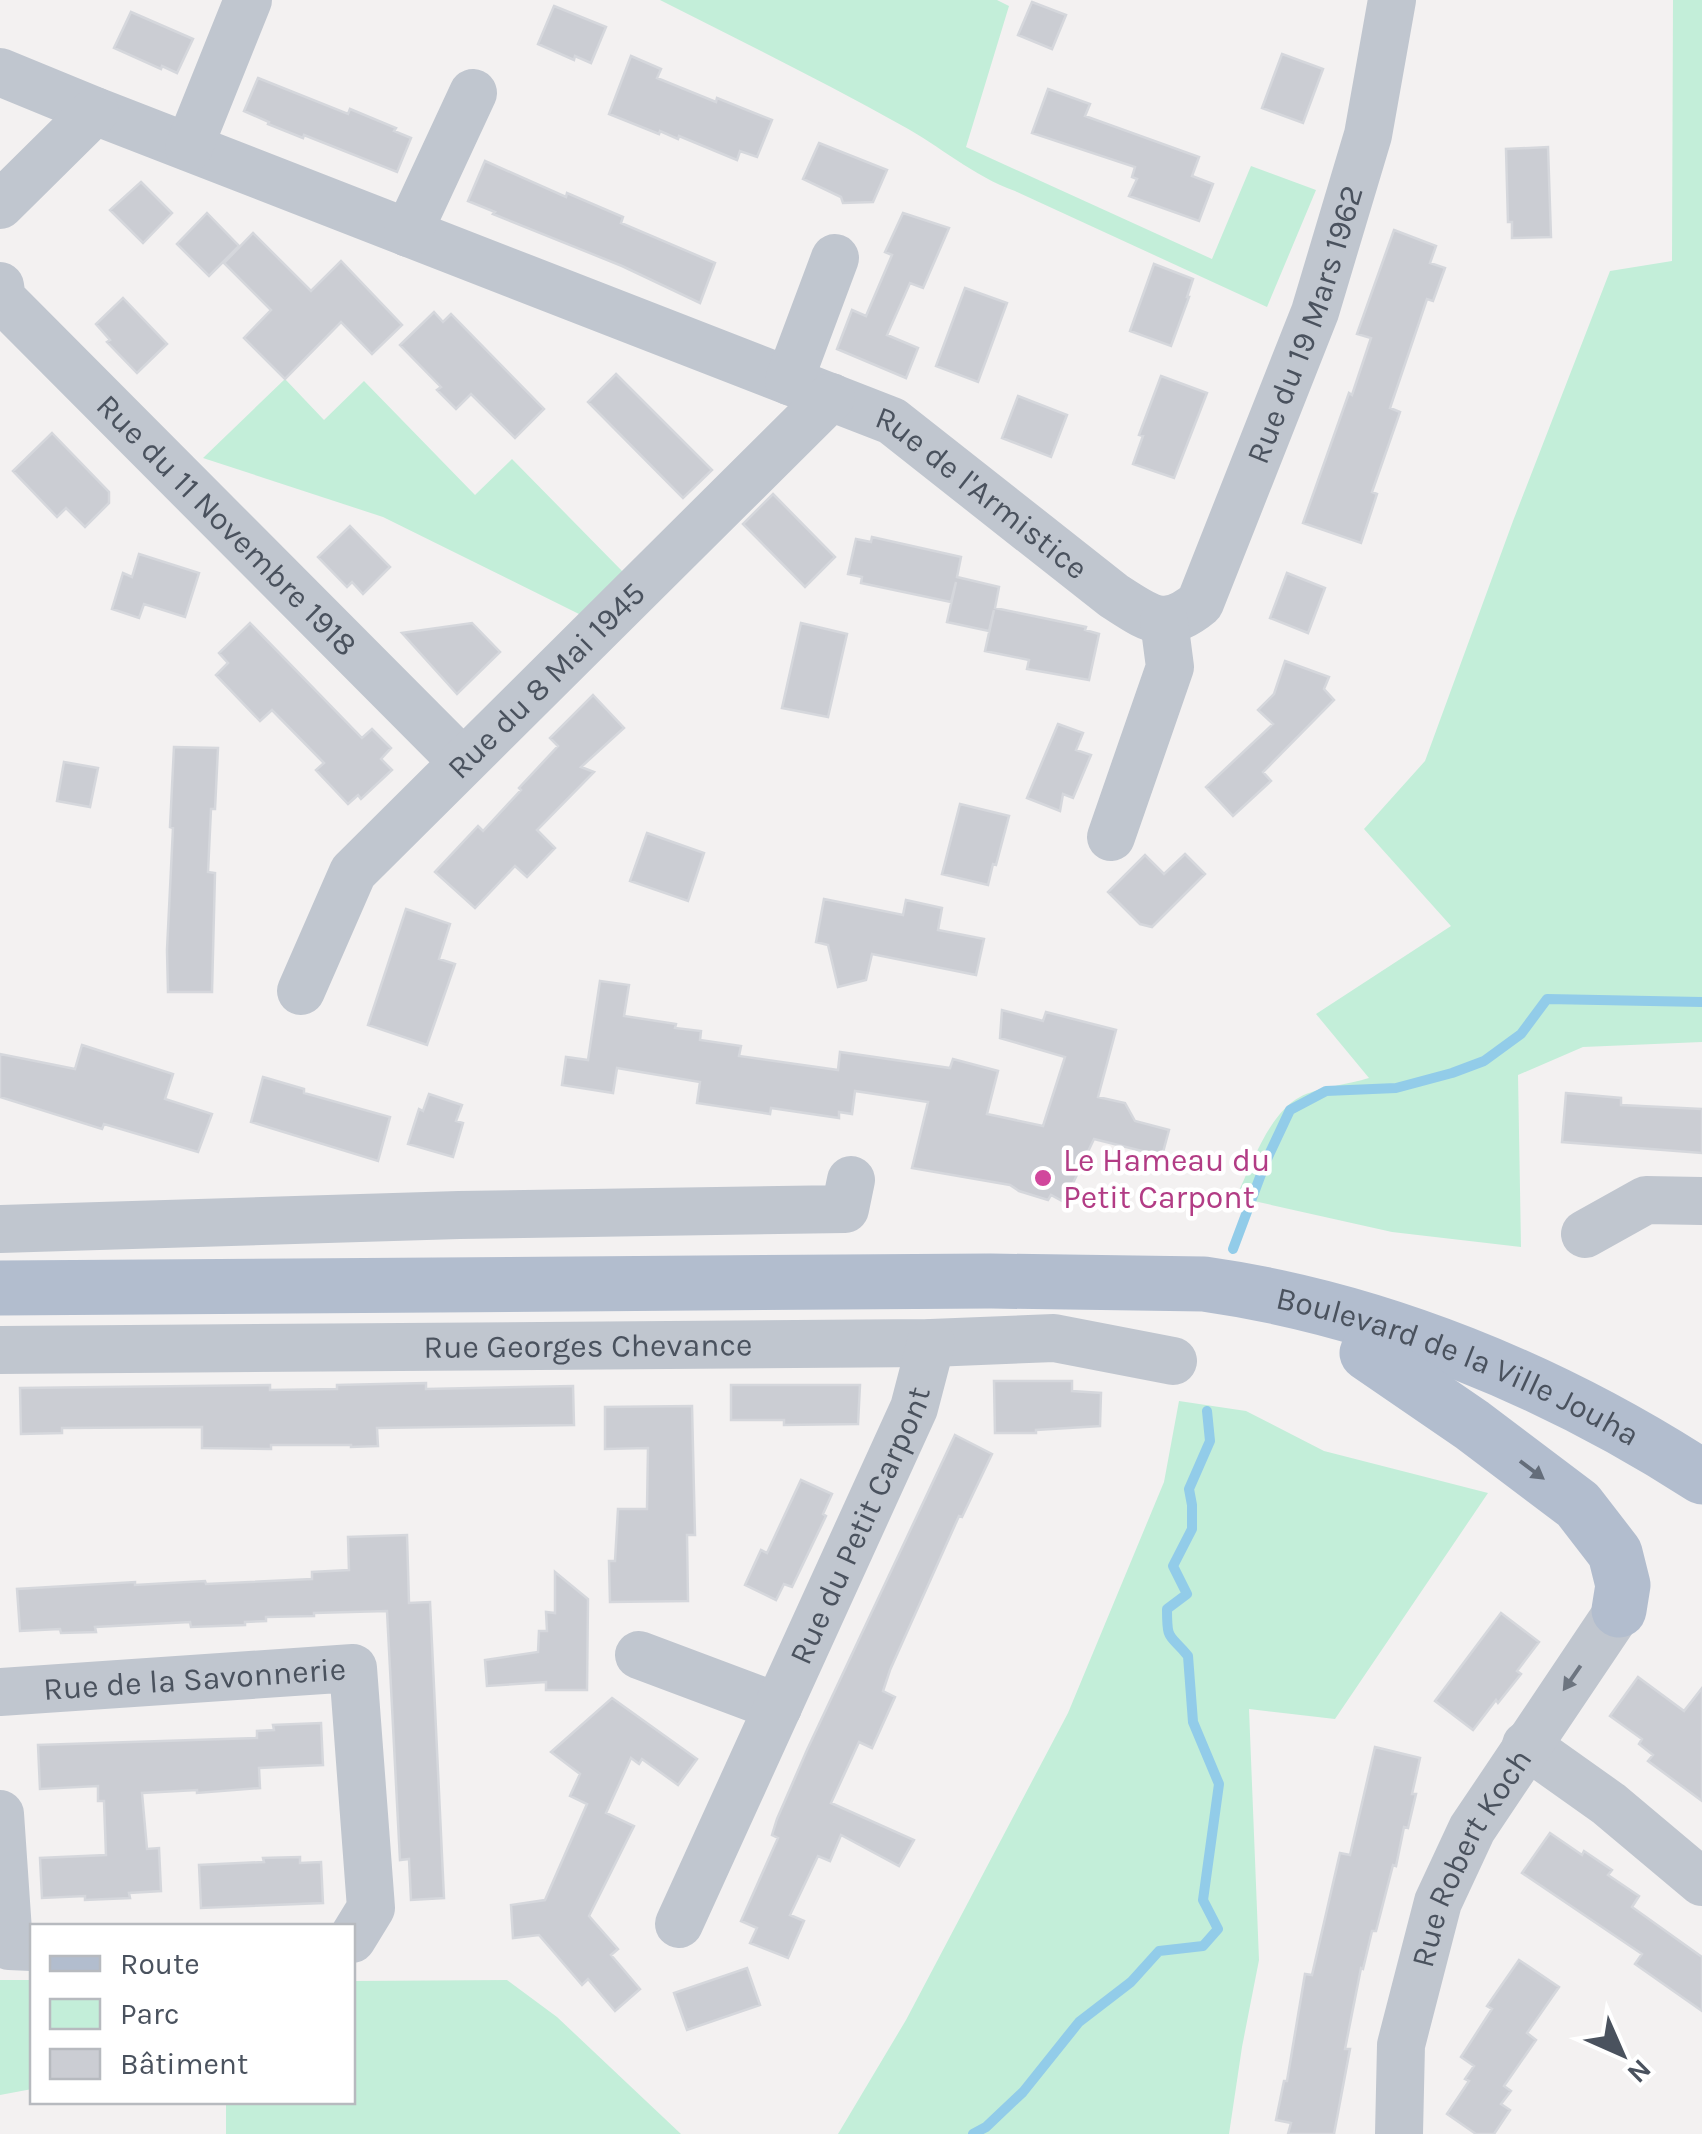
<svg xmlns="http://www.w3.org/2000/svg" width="1702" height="2134" viewBox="0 0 1702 2134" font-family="Karla,sans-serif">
<rect width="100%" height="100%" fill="#f3f1f1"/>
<path fill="#c3eed9" d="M660,0H997L1009,6L966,147L1212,259L1251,166L1316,190L1267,307L1015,191C973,176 940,146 901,125C822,81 741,41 660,0Z
M1673,0H1702V1042L1583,1047L1518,1075L1521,1247L1392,1232L1236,1197C1251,1167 1268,1114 1300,1097C1316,1088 1350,1084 1369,1078L1316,1014L1451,926L1364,829L1425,761L1513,521L1610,271L1672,261Z
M285,379L324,420L364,381L475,495L512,459L624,573L581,615L383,517L203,458Z
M1179,1401L1246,1411L1324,1451L1488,1493L1335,1719L1249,1709L1259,1960L1242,2047L1229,2134H838L906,2020L1068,1713L1164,1482Z
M0,1980H32V2089L0,2095Z
M507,1980L557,2017L681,2134H226V2102H352L353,1981Z"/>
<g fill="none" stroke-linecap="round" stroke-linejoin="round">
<path stroke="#92cce9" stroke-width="10" d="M1233,1249L1266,1161L1290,1110L1326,1091L1396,1088L1452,1073L1484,1061L1521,1034L1547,999L1702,1002
M973,2134L986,2127L1023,2092L1079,2022L1131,1982L1159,1951L1203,1946L1218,1929L1203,1900L1219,1784L1193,1722L1188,1656C1169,1633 1167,1642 1167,1609L1187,1594L1173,1566L1192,1529V1505L1189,1489L1210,1441L1207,1411"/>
</g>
<path fill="#cbcdd3" stroke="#d5d7dc" stroke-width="2.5" d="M1032,2L1066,15L1052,49L1018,35Z
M554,6L606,27L591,63L575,56L574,60L538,44Z
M131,12L193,39L177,73L162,66L161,69L114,48Z
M1282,54L1323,69L1303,123L1262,108Z
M631,56L661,69L657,78L716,102L717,98L772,120L757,157L740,151L737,160L679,136L678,139L660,131L659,134L609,114Z
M258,78L348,114L350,109L396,128L394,131L411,138L397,172L304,135L303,138L268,124L269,122L244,111Z
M1048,89L1090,104L1085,116L1199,157L1192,176L1213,184L1199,221L1129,196L1137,179L1132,177L1135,167L1032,133Z
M819,143L887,170L873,202L843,203L841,197L803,179Z
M1548,147L1551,237L1512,238V222H1508L1506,149Z
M485,161L566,197L567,193L623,217L621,223L715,263L700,303L622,266L493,214L495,212L468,201Z
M141,182L172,213L143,243L110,210Z
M207,213L239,246L209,276L177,244Z
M903,213L949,228L923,288L910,283L887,335L918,348L906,378L837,349L852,310L866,316L892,255L885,252Z
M1394,230L1436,246L1430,263L1445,268L1433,301L1427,299L1390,408L1400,412L1372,492L1377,494L1361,543L1303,523L1349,393L1352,395L1371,338L1357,334Z
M253,233L311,291L341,261L402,325L372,354L341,322L285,379L244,338L271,310L224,263Z
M1154,264L1193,279L1187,297H1189L1171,346L1130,331Z
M965,288L1007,303L978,382L936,366Z
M123,298L167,344L137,373L107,342L110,340L96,324Z
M434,312L443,322L451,314L544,409L515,438L471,394L456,409L437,390L441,387L400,345Z
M616,374L712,470L683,498L588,402Z
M1161,376L1207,393L1174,478L1133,464L1143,436L1139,435Z
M1018,396L1067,415L1051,457L1002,438Z
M52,433L109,492V503L85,527L66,508L57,517L13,471Z
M773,494L835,557L805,587L743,524Z
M350,526L390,567L363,594L352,582L347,587L318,557Z
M872,537L961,557L957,577L999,587L995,608L1086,627L1085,630L1099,634L1089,680L1027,669L1029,660L985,651L994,610L989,631L947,622L956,582L951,602L861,583L862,577L848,574L856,539L871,542Z
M139,554L199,573L185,617L144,604L139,618L112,609L123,573L132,577Z
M1287,573L1325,588L1308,633L1270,618Z
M250,623L362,738L372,729L391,748L381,759L392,770L361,799L358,795L348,804L316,770L324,763L272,710L260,721L216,675L228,663L219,653Z
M472,623L500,652L457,694L402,633Z
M801,623L847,634L828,717L782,708Z
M1285,661L1329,677L1324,689L1334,700L1263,772L1271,781L1233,816L1206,787L1273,724L1258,710L1274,694Z
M593,695L624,728L581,767L594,772L537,830L555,848L527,877L515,866L475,908L435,872L478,826L483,831L521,790L519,788L558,746L550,738Z
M1058,724L1083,733L1076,750L1091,755L1073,798L1063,794L1060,811L1027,798Z
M174,747L218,748L215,809H211L208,872L215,873L212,992H168L167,950L173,828L170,827Z
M64,762L98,768L90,807L57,801Z
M960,804L1009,816L996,865L993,864L988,885L942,874Z
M647,833L704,853L688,901L630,881Z
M1185,854L1205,874L1152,927L1140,924L1108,892L1145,855L1164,874Z
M824,899L903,915L906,900L942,908L938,930L984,939L976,975L872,954L866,980L838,987L828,945L816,942Z
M406,909L450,924L439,959L455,964L427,1045L368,1025Z
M600,981L629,985L624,1016L676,1024L675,1028L701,1031L700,1040L741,1046L739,1056L838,1070L840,1052L950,1068L953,1059L998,1071L987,1114L1043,1126L1065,1057L1000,1038L1002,1010L1043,1021L1046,1012L1116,1030L1098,1097L1125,1103L1135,1121L1169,1130L1162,1156L1094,1139L1064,1202L1051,1195L1048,1200L1019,1191L1010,1185L912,1168L928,1102L855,1091L852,1114L839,1112V1118L771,1108L770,1114L697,1103L700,1082L617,1068L613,1093L562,1085L566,1057L588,1060Z
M82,1045L173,1074L165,1099L212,1114L198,1152L104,1124L102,1129L0,1097V1054L75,1069Z
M263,1077L304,1089V1093L390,1117L378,1161L251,1122Z
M1566,1093L1621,1098V1105L1702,1109V1153L1562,1142Z
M429,1094L462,1105L456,1121L463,1123L453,1157L408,1144L419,1109L423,1111Z
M994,1381H1072V1391L1101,1393L1100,1426L1036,1430V1433H995Z
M426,1383V1389L573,1386L574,1425L377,1428L378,1446L351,1447V1445H271V1449L202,1448V1427L62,1428V1433L21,1434L20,1388L270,1385V1390L337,1389V1385Z
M731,1385H860L858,1424L784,1425V1420H731Z
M692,1406L695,1535H687L688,1601L610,1602L609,1561H615L618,1509H647L648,1448L605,1449V1407Z
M955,1435L992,1454L962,1517L959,1516L890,1670L883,1691L895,1697L872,1748L859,1742L831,1803L914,1840L899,1866L841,1835L830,1861L818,1856L790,1915L804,1921L788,1958L750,1943L757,1928L741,1921L778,1838L772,1835L777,1819L807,1750Z
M801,1480L832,1494L823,1514L826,1516L792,1587L784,1584L776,1600L745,1585L761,1550L767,1553Z
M407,1535L409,1603L430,1602L444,1898L411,1900L409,1859L400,1860L387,1611L314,1613V1616L266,1617V1621L245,1622V1625L191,1627L190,1622L95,1627L96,1632L61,1633L60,1629L20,1631L17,1589L135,1582V1585L205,1581L206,1584L312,1579V1572L349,1570L348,1537Z
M555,1572L588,1599L587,1690H546V1682L487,1686L485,1660L538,1652L539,1631H547L546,1612L555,1613Z
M1501,1613L1539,1642L1517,1671L1521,1674L1498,1703L1496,1700L1473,1730L1435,1701Z
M1638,1677L1684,1711L1702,1688V1801L1648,1761L1653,1755L1639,1744L1642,1739L1610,1716Z
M612,1698L697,1759L678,1785L642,1759L639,1764L631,1758L606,1813L634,1826L589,1916L618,1949L611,1955L640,1989L615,2011L588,1979L582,1985L539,1935L513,1938L511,1905L545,1900L587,1804L570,1796L580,1774L551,1752Z
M321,1723L323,1765L259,1768L260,1788L197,1793V1790L142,1793L147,1849L159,1848L161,1891L129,1893L130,1898L85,1900V1896L42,1898L40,1858L106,1855L104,1801H98V1786L40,1789L38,1745L257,1738V1731L274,1730L273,1725Z
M1375,1747L1420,1758L1412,1794H1416L1408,1828L1404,1827L1396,1866L1393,1865L1376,1931H1372L1363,1969L1361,1968L1345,2049H1350L1334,2134H1288L1291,2123L1276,2120L1284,2081H1287L1305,1974L1312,1975L1340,1853L1350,1855Z
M1550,1833L1582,1855L1584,1851L1612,1870L1608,1875L1639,1896L1632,1907L1702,1957V2011L1635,1964L1642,1954L1522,1873Z
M300,1857V1863L321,1862L323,1903L201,1908L199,1865L264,1862L263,1858Z
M1519,1960L1559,1987L1527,2033L1536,2040L1504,2086L1511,2091L1501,2104L1510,2110L1494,2134H1476L1447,2114L1469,2081L1465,2079L1474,2066L1461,2057L1492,2009L1487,2006Z
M747,1968L760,2005L687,2030L674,1993Z"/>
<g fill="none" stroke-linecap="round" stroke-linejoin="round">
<g stroke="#c0c6cf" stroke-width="48">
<path id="s1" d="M0,72L95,111L892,421L1114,596C1149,618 1164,633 1200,603L1315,312L1368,135L1392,0"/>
<path d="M189,147L248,0"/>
<path d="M0,205L95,111"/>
<path d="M408,233L473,93"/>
<path id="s2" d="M0,286L2,299L463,762"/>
<path d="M789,381L835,258"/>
<path d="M1111,837L1170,667L1164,621"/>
<path id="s3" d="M301,991L353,872L831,397"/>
<path d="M0,1229L459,1215L845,1209L851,1180"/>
<path d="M1585,1234L1646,1200L1702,1201"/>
<path id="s4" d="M0,1350L931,1343L1054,1338L1173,1361"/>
<path d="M639,1655L778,1707"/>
<path id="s5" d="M0,1692L353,1668L371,1908L352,1939"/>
<path d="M1526,1745L1609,1804L1702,1882"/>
<path d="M0,1814L9,1946L32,1947"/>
<path id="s6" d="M679,1924L914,1408L931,1343"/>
<path id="s7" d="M1399,2134L1401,2045L1438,1902L1472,1829L1619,1610"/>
</g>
<g stroke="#b2bdce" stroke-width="55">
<path id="s8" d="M0,1288L991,1281L1204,1284C1380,1309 1554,1381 1702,1477"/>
<path d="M1367,1353L1472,1425L1578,1505L1615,1553L1623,1585L1619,1610"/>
</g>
</g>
<defs><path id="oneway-solid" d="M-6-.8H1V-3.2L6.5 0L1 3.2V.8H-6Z" transform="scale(2.5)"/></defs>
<use fill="#646d7a" href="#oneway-solid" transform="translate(1532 1470) rotate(37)"/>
<use fill="#6d7580" href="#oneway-solid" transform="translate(1572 1678) rotate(125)"/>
<circle fill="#d1479c" stroke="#fff" stroke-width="4" cx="1043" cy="1178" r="10"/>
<g text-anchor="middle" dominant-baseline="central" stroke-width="9" stroke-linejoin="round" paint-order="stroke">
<g font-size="32" fill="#4a525e" stroke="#fff">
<text stroke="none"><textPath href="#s1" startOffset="1635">Rue du 19 Mars 1962</textPath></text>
<text stroke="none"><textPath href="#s1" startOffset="1072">Rue de l'Armistice</textPath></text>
<text stroke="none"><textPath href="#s2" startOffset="332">Rue du 11 Novembre 1918</textPath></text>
<text stroke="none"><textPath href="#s3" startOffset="402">Rue du 8 Mai 1945</textPath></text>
<text stroke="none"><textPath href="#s4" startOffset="588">Rue Georges Chevance</textPath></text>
<text stroke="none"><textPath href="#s8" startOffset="1472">Boulevard de la Ville Jouha</textPath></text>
<text stroke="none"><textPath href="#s6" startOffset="438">Rue du Petit Carpont</textPath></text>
<text stroke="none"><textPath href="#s5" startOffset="195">Rue de la Savonnerie</textPath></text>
<text stroke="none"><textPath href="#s7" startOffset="290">Rue Robert Koch</textPath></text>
</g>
<g font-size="32" fill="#b23c85" stroke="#fff" text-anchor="start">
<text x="1063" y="1160">Le Hameau du<tspan x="1063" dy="37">Petit Carpont</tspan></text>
</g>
</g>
<rect x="30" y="1924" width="325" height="180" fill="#ffffff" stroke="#b7babf" stroke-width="2.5"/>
<rect x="50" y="1956" width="50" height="15" fill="#b2bdce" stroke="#b7babf" stroke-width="2.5"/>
<text x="120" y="1974" font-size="30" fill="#4a525e">Route</text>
<rect x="50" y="1999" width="50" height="30" fill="#c3eed9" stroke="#b7babf" stroke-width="2.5"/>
<text x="120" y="2024" font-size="30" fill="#4a525e">Parc</text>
<rect x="50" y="2049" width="50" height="30" fill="#cbcdd3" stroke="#b7babf" stroke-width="2.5"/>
<text x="120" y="2074" font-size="30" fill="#4a525e">Bâtiment</text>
<g transform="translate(1622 2054) rotate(135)" stroke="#ffffff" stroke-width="8" paint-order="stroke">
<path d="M0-8L18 38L0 25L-18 38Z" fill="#4a525e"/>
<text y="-15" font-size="28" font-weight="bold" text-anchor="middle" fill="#4a525e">N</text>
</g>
</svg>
